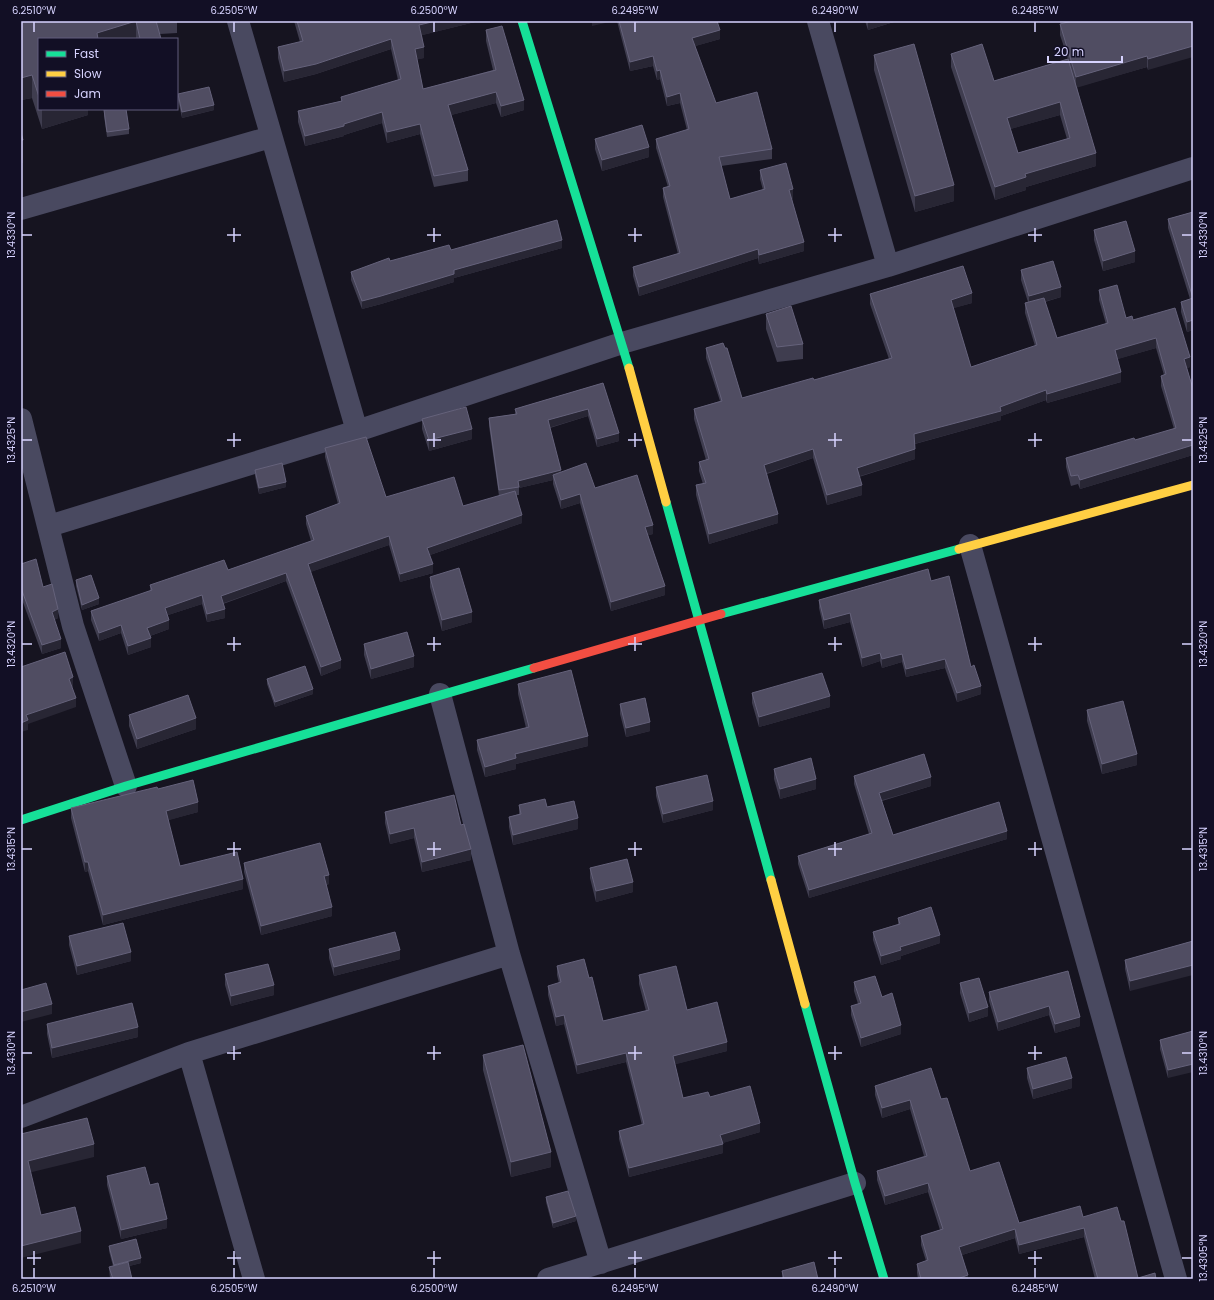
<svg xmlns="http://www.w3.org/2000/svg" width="1214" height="1300" viewBox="0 0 1214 1300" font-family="Poppins,sans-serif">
<rect width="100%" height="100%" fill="#161420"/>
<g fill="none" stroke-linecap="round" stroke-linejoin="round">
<path stroke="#494960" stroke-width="22" d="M238,21L357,431
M818,21L888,266
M21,209L271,137
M21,419L73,626L126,786
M49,526L357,431L622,343L888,266L1193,168
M970,545L1176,1279
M440,694L509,954L601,1263
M189,1053L254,1279
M21,1117L189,1053L509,954
M548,1279L855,1183"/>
<path stroke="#16e098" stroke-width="9" d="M522,21L629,368
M666,502L771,880
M721,614L959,549
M21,820L126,786L534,668
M805,1004L855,1183L884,1279"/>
<path stroke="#ffcf43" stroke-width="9" d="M629,368L666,502
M959,549L1193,485
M771,880L805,1004"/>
<path stroke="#f24e42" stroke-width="9" d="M534,668L721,614"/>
</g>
<path fill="#3f3d4f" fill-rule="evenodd" d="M21,21H177V33L160,34L161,39H39V109H88V115L42,129L32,98L21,100Z
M294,21H479L422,35L424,58L417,59L423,89L493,70L486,41V30L524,110L501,117L496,103L451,115L468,170V181L434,187L420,134L387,143L382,123L344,135V136L305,146L298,122V111L341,101V97L398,80L391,49L316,74L284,82L278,58V47L300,42Z
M617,21H717L720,39L695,46L716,103L772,149V159L721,166L730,199L763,190L760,179V170L793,199H792L804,251L759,264L758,258L639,296L633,276V267L678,254L663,197V188L668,187L656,148V139L687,130L680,103L667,106L660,79L657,80L653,66L630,71Z
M865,21H897L868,30Z
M1193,21L1148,70L1147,67L1077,87L1096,166L1026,187V190L995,200L951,67V54L994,81L1068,59L1060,35V24ZM1060,115L1067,139L1018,153L1010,129Z
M874,55L954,201L915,212L874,70Z
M178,94L214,110L182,118L178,100Z
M104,110L129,129V134L107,137L104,116Z
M595,139L649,157L602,171L595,149Z
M1193,212V330L1187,332L1181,312V302L1190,299L1168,228V219Z
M1094,230L1135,262L1103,271L1094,240Z
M562,248L454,278V282L381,304L362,309L351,280V272L390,261L451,250Z
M1021,270L1061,297L1045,302L1057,338L1106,324L1099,300V290L1126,318L1133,320L1190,367L1187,368L1193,389V455L1080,489L1078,484L1071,486L1066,467V458L1135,440L1174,429L1161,386V376L1164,375L1156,348L1117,359L1121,382L1047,403L1046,400L1001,416V420L915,444V459L859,477L862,495L827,505L813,458L767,474L778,523L709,544L696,495V485L703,484L699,471V462L706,460L694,419V409L720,401L706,358V348L742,398L814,380L889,359L870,304V294L972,303L953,308L971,367L1035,346L1025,313V303L1028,302L1021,280Z
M766,314L803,344V359L777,362L766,329Z
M603,383L619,441L597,447L588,416L550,428L561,472L595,488L653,534L648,535L665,595L611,611L580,503L561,509L553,484V480L519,488V495H516L522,523L430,555L433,573L400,582L389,545L310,572L341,668L321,676L286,581L223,604L225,618L207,622L202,604L168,615L169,629L150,636L151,647L128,655L121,633L99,641L91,620V611L150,591V585L228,570L311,541L306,524V516L338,504L325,457V448L386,497L463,506L499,496L489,426V418L515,414V409Z
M422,419L472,439L429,451L422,429Z
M255,470L286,487L259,494L255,476Z
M21,564L43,587L58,618L54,620L61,648L42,654L21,597Z
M430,577L472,622L442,631L430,587Z
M76,580L99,604L82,610L76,586Z
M931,581L971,667L981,694L957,702L945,668L906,677L902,662L882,668L880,661L862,667L850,622L824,629L819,608V600Z
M364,644L414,667L371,679L364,655Z
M267,679L313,694L275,707L267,684Z
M518,684L588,746L516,764V769L485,777L477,750V740L526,728L518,694Z
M752,693L830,707L759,727L752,703Z
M620,704L650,731L626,737L620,714Z
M1087,710L1137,765L1102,774L1087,721Z
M129,715L196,729L137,749L129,726Z
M774,769L816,789L780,799L774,779Z
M854,776L931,786L882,801L893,835L1007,839L809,898L798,864V856L869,834L854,784Z
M656,787L713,810L663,823L656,796Z
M158,789L198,812L168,820L180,866L243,889L103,925L88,871L85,872L71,818V808Z
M519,805L578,829L513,845L509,827V817L519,814Z
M385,812L461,825L471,860L422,872L414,838L390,844L385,823Z
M244,863L329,884L326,885L332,916L261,935L244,872Z
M590,868L633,892L596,902L590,878Z
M898,918L940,943L901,956V959L881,965L873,940V932L898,924Z
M69,936L131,961L77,975L69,945Z
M1193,941L1130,991L1125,969V960Z
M329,949L400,959L334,976L329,958Z
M557,966L589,978L603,1021L646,1011L639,984V975L687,1010L727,1051L675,1064L683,1098L710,1097L760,1132L722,1143L723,1153L629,1177L619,1139V1131L642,1125L626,1062L577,1074L564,1024L556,1026L548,995V986L559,983L557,975Z
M1068,971L1080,1026L1055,1033L1049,1015L998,1031L989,1001V992Z
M225,974L274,995L231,1006L225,985Z
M854,982L882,997L901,1034L861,1047L851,1015V1006L858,1004L854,991Z
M960,983L988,1016L969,1022L960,993Z
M47,1024L138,1037L52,1058L47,1034Z
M1193,1031L1168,1078L1160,1049V1040Z
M483,1055L551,1167L511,1177L483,1070Z
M1027,1068L1072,1088L1033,1099L1027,1078Z
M875,1086L941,1099L970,1171L1019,1223L1083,1217L1138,1278L1156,1279H1095L1084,1237L1019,1254L1015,1238L962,1255L968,1279H918L917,1273V1264L926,1261L921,1245V1236L940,1230L928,1192L885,1205L877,1180V1171L924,1156L910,1109L882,1118L875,1095Z
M107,1176L167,1228L121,1239L107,1185Z
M546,1197L576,1221L553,1228L546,1202Z
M109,1246L141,1263L129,1266L132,1279H110L109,1267L113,1266L109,1251Z
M782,1271L818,1279H782Z"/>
<path fill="#282634" d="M136,21V39H97V33Z
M436,21H479L419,36V25Z
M592,21H614L592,26Z
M868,21H897L868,30Z
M720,30V39L692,47V38Z
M391,39V49L316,74L284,82V71Z
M1193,46V57L1148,70V59Z
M424,47V58L415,60V49Z
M653,56V66L630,71V62Z
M1147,56V67L1076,88V77Z
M660,70V79L657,80V71Z
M32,75V98L21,100V78Z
M496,92V103L448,116V105Z
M680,93V103L667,106V97Z
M524,100V110L501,117V106Z
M1060,102V115L1007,130V118Z
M214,105V110L182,118V112Z
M42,109H88V115L42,129Z
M382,112V123L344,135V136L305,146V136Z
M420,124V134L387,143V132Z
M23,140V163H21V141Z
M649,147V157L602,171V160Z
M1096,153V166L1026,187V190L995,200V187L1025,174Z
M954,185V201L915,212V196Z
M793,189V199L789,200V190Z
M562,240V248L454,278V282L381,304L362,309V301L454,270Z
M804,242V251L759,264V255Z
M758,249V258L639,296V287Z
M1135,251V262L1103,271V261Z
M1061,287V297L1029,306V296Z
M972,293V303L951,309V300Z
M1193,320V330L1187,332V322Z
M1156,338V348L1115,360V350Z
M1190,357V367L1184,369V359Z
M1121,372V382L1047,403V394Z
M1046,390V400L1001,416V420L914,444V434L1000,407Z
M588,409V416L548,428V420Z
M472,429V439L429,451V440Z
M619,433V441L597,447V439Z
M1193,445V455L1080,489V480Z
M813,449V458L764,474V465Z
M915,449V459L857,477V468Z
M561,470V478L553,475V480L519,488L518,481Z
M286,482V487L259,494V488Z
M862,485V495L827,505V495Z
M580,494V503L561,509V500Z
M778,514V523L709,544V534Z
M522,515V523L427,556V548Z
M653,525V534L645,536V527Z
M389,536V545L308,573V564Z
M433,564V573L400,582V574Z
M286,573V581L221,604V596Z
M665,586V595L611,611V602Z
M202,595V604L165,616V608Z
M99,598V604L82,610V605Z
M58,609V618L52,621V612Z
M225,609V618L207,622V614Z
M472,612V622L442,631V620Z
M850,613V622L824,629V620Z
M169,620V629L147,637V628Z
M121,625V633L99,641V633Z
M151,638V647L128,655V646Z
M61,639V648L42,654V645Z
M880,653V661L862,667V658Z
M902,654V662L882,668V659Z
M414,656V667L371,679V669Z
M945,659V668L906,677V669Z
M341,660V668L321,676V667Z
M73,677V687L69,688V679Z
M981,686V694L957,702V693Z
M313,689V694L275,707V702Z
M830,696V707L759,727V717Z
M76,698V707L28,724V730L21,732V723L26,715Z
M196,718V729L137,749V739Z
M650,722V731L626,737V728Z
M588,736V746L516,764V769L485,777V767L515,754Z
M1137,754V765L1102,774V764Z
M931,777V786L879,801V793Z
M816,779V789L780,799V789Z
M713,801V810L663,823V814Z
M198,802V812L166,821V811Z
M578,818V829L513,845V835Z
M414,828V838L390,844V834Z
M1007,831V839L809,898V890Z
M471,849V860L422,872V862Z
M85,862H88V871L85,872Z
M329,875V884L324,885V876Z
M243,879V889L103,925V915Z
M633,882V892L596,902V891Z
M332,907V916L261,935V926Z
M940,935V943L901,956V959L881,965V956L900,947Z
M400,950V959L334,976V967Z
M131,952V961L77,975V966Z
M1193,965V975L1130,991V981Z
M274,985V995L231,1006V996Z
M52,1004V1014L21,1022V1012Z
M1049,1006V1015L998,1031V1022Z
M988,1007V1016L969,1022V1013Z
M564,1015V1024L556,1026V1017Z
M1080,1017V1026L1055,1033V1024Z
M901,1025V1034L861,1047V1038Z
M138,1027V1037L52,1058V1048Z
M727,1042V1051L673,1065V1056Z
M626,1053V1062L577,1074V1065Z
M1193,1064V1072L1168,1078V1070Z
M1072,1078V1088L1033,1099V1089Z
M910,1100V1109L882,1118V1108Z
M760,1123V1132L720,1144V1135Z
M94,1144V1157L28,1173V1161Z
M723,1144V1153L629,1177V1168Z
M551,1152V1167L511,1177V1162Z
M928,1183V1192L885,1205V1196Z
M576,1216V1221L553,1228V1223Z
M167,1219V1228L121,1239V1230Z
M1084,1228V1237L1019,1254V1245Z
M1015,1229V1238L959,1256V1247Z
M81,1231V1243L21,1258V1246Z
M141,1258V1263L114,1270V1265Z
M968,1275V1279H957Z"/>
<path fill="#504d62" stroke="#65627b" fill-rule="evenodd" d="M21,21H156L161,39H140L136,21L97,33L98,39H39V97L32,75L21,78Z
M297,21H436L419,25L424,47L415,49L423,89L496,70L486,30L502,26L524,100L501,106L496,92L448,105L468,170L434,176L420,124L387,132L382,112L344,124V126L305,136L298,111L342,101L341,97L401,79L391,39L316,64L284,71L278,47L303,41Z
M619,21H717L720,30L692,38L716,103L757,92L772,149L719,157L730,199L765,189L760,170L786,163L793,189L789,190L804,242L759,255L758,249L639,287L633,267L680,253L663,188L670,186L656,139L689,129L680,93L667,97L660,70L657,71L653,56L630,62Z
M1072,21H1193V46L1148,59L1147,56L1076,77L1060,24Z
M914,44L954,185L915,196L874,55Z
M982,44L994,81L1068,59L1096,153L1025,174L1026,177L995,187L951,54ZM1060,102L1070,138L1018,153L1007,118Z
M209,87L214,105L182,112L178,94Z
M114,109H126L129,129L107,132L104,110Z
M642,125L649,147L602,160L595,139Z
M21,133L23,140L21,141Z
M1193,212V298L1168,219Z
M557,220L562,240L454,270V274L381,296L362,301L351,272L389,258L390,261L449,245L451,250Z
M1126,221L1135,251L1103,261L1094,230Z
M1053,261L1061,287L1029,296L1021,270Z
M963,266L972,293L951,300L971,367L1037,345L1025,303L1044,298L1057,338L1108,323L1099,290L1117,285L1126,318L1132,316L1133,320L1175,308L1190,357L1184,359L1193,389V445L1080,480L1078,475L1071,476L1066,458L1134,438L1135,440L1176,428L1161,376L1166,374L1156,338L1115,350L1121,372L1047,394L1046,390L1000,407L1001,411L914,434L915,449L857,468L862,485L827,495L813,449L764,465L778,514L709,534L696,485L706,483L699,462L709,459L694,409L722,401L706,348L723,343L725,348H727L742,398L813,378L814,380L892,358L870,294Z
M1193,298V320L1187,322L1181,302Z
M791,306L803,344L777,347L766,314Z
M603,383L619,433L597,439L588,409L548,420L561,470L518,481L519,487L499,490L489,418L517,414L515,409Z
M466,407L472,429L429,440L422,419Z
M366,437L386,497L454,477L463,506L515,491L522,515L427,548L433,564L400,574L389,536L308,564L341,660L321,667L286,573L221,596L225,609L207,614L202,595L165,608L169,620L147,628L151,638L128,646L121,625L99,633L91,611L152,590L150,585L224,560L228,570L314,540L306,516L340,503L325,448Z
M282,463L286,482L259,488L255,470Z
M586,463L595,488L637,475L653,525L645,527L665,586L611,602L580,494L561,500L553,475Z
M36,559L43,587L52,584L58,609L52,612L61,639L42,645L21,588V564Z
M459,568L472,612L442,620L430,577Z
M928,569L931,581L949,576L971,667L974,665L981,686L957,693L945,659L906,669L902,654L882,659L880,653L862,658L850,613L824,620L819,600Z
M91,575L99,598L82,605L76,580Z
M407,632L414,656L371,669L364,644Z
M65,652L73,677L69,679L76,698L26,715L28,720L21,723V667Z
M305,666L313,689L275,702L267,679Z
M571,670L588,736L515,754L516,758L485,767L477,740L529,727L518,684Z
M822,673L830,696L759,717L752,693Z
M188,695L196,718L137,739L129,715Z
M645,698L650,722L626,728L620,704Z
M1123,701L1137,754L1102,764L1087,710Z
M924,754L931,777L879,793L893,835L999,802L1007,831L809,890L798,856L872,833L854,776Z
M811,758L816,779L780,789L774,769Z
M707,775L713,801L663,814L656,787Z
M193,780L198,802L166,811L180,866L237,852L243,879L103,915L88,862H85L71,808L157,787L158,789Z
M454,795L461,825L464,824L471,849L422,862L414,828L390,834L385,812Z
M545,799L547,807L574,801L578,818L513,835L509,817L521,814L519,805Z
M320,843L329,875L324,876L332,907L261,926L244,863Z
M627,859L633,882L596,891L590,868Z
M931,907L940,935L900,947L901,950L881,956L873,932L900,924L898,918Z
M123,923L131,952L77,966L69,936Z
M395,932L400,950L334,967L329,949Z
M1193,941V965L1130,981L1125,960Z
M584,959L589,978L592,977L603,1021L649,1010L639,975L676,966L687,1010L717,1002L727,1042L673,1056L683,1098L708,1092L710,1097L750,1086L760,1123L720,1135L723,1144L629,1168L619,1131L644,1124L626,1053L577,1065L564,1015L556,1017L548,986L561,982L557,966Z
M268,964L274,985L231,996L225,974Z
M1068,971L1080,1017L1055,1024L1049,1006L998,1022L989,992Z
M875,976L882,997L892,993L901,1025L861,1038L851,1006L861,1003L854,982Z
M979,978L988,1007L969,1013L960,983Z
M46,983L52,1004L21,1012V990Z
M132,1003L138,1027L52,1048L47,1024Z
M1193,1031V1064L1168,1070L1160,1040Z
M523,1045L551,1152L511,1162L483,1055Z
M1066,1057L1072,1078L1033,1089L1027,1068Z
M931,1068L941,1099L947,1098L970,1171L999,1162L1019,1223L1080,1206L1083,1217L1117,1207L1121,1221H1124L1138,1278L1155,1273L1156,1279H1098L1084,1228L1019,1245L1015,1229L959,1247L968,1275L957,1279H921L917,1264L928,1260L921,1236L943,1229L928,1183L885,1196L877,1171L927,1156L910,1100L882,1108L875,1086Z
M87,1118L94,1144L28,1161L41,1215L75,1207L81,1231L21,1246V1134Z
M145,1167L150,1185L158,1183L167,1219L121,1230L107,1176Z
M568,1191L576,1216L553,1223L546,1197Z
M136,1239L141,1258L114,1265L109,1246Z
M128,1262L132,1279H113L109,1267Z
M814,1262L818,1279H784L782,1271Z"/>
<path fill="none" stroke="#d7d3ff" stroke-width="1.5" d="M34,22V32M234,22V32M434,22V32M635,22V32M835,22V32M1035,22V32M234,228V242M434,228V242M635,228V242M835,228V242M1035,228V242M22,235H32M227,235H241M427,235H441M628,235H642M828,235H842M1028,235H1042M1182,235H1192M234,433V447M434,433V447M635,433V447M835,433V447M1035,433V447M22,440H32M227,440H241M427,440H441M628,440H642M828,440H842M1028,440H1042M1182,440H1192M234,637V651M434,637V651M635,637V651M835,637V651M1035,637V651M22,644H32M227,644H241M427,644H441M628,644H642M828,644H842M1028,644H1042M1182,644H1192M234,842V856M434,842V856M635,842V856M835,842V856M1035,842V856M22,849H32M227,849H241M427,849H441M628,849H642M828,849H842M1028,849H1042M1182,849H1192M234,1046V1060M434,1046V1060M635,1046V1060M835,1046V1060M1035,1046V1060M22,1053H32M227,1053H241M427,1053H441M628,1053H642M828,1053H842M1028,1053H1042M1182,1053H1192M34,1251V1265M234,1251V1265M434,1251V1265M635,1251V1265M835,1251V1265M1035,1251V1265M27,1258H41M227,1258H241M427,1258H441M628,1258H642M828,1258H842M1028,1258H1042M1182,1258H1192M34,1268V1278M234,1268V1278M434,1268V1278M635,1268V1278M835,1268V1278M1035,1268V1278"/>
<rect width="1214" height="1300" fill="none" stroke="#120f25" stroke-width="44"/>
<rect x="38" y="38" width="140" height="72" fill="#120f25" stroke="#615d7c"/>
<rect x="46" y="51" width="20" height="6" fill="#16e098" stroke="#615d7c"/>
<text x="74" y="58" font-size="12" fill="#d7d3ff">Fast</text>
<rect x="46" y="71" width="20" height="6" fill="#ffcf43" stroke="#615d7c"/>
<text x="74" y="78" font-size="12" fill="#d7d3ff">Slow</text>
<rect x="46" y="91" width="20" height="6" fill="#f24e42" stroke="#615d7c"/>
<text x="74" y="98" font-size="12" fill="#d7d3ff">Jam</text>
<path d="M1048 56v6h74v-6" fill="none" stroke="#d7d3ff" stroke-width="2"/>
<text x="1054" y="56" font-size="12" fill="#d7d3ff" stroke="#120f25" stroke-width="3" paint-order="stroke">20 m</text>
<rect x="22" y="22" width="1170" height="1256" fill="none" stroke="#d7d3ff" stroke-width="1.5"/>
<g font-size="10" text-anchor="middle" fill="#d7d3ff">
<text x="34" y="14">6.2510°W</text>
<text x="234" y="14">6.2505°W</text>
<text x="434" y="14">6.2500°W</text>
<text x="635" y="14">6.2495°W</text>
<text x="835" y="14">6.2490°W</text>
<text x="1035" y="14">6.2485°W</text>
<text transform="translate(11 235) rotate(-90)" y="4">13.4330°N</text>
<text transform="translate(1203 235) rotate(-90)" y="4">13.4330°N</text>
<text transform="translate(11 440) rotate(-90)" y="4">13.4325°N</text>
<text transform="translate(1203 440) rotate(-90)" y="4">13.4325°N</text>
<text transform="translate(11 644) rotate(-90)" y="4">13.4320°N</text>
<text transform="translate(1203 644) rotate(-90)" y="4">13.4320°N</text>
<text transform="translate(11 849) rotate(-90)" y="4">13.4315°N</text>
<text transform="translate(1203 849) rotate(-90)" y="4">13.4315°N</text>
<text transform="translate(11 1053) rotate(-90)" y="4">13.4310°N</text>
<text transform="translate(1203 1053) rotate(-90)" y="4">13.4310°N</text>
<text transform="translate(1203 1258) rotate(-90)" y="4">13.4305°N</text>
<text x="34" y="1292">6.2510°W</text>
<text x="234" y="1292">6.2505°W</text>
<text x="434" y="1292">6.2500°W</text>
<text x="635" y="1292">6.2495°W</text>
<text x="835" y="1292">6.2490°W</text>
<text x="1035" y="1292">6.2485°W</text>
</g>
</svg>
